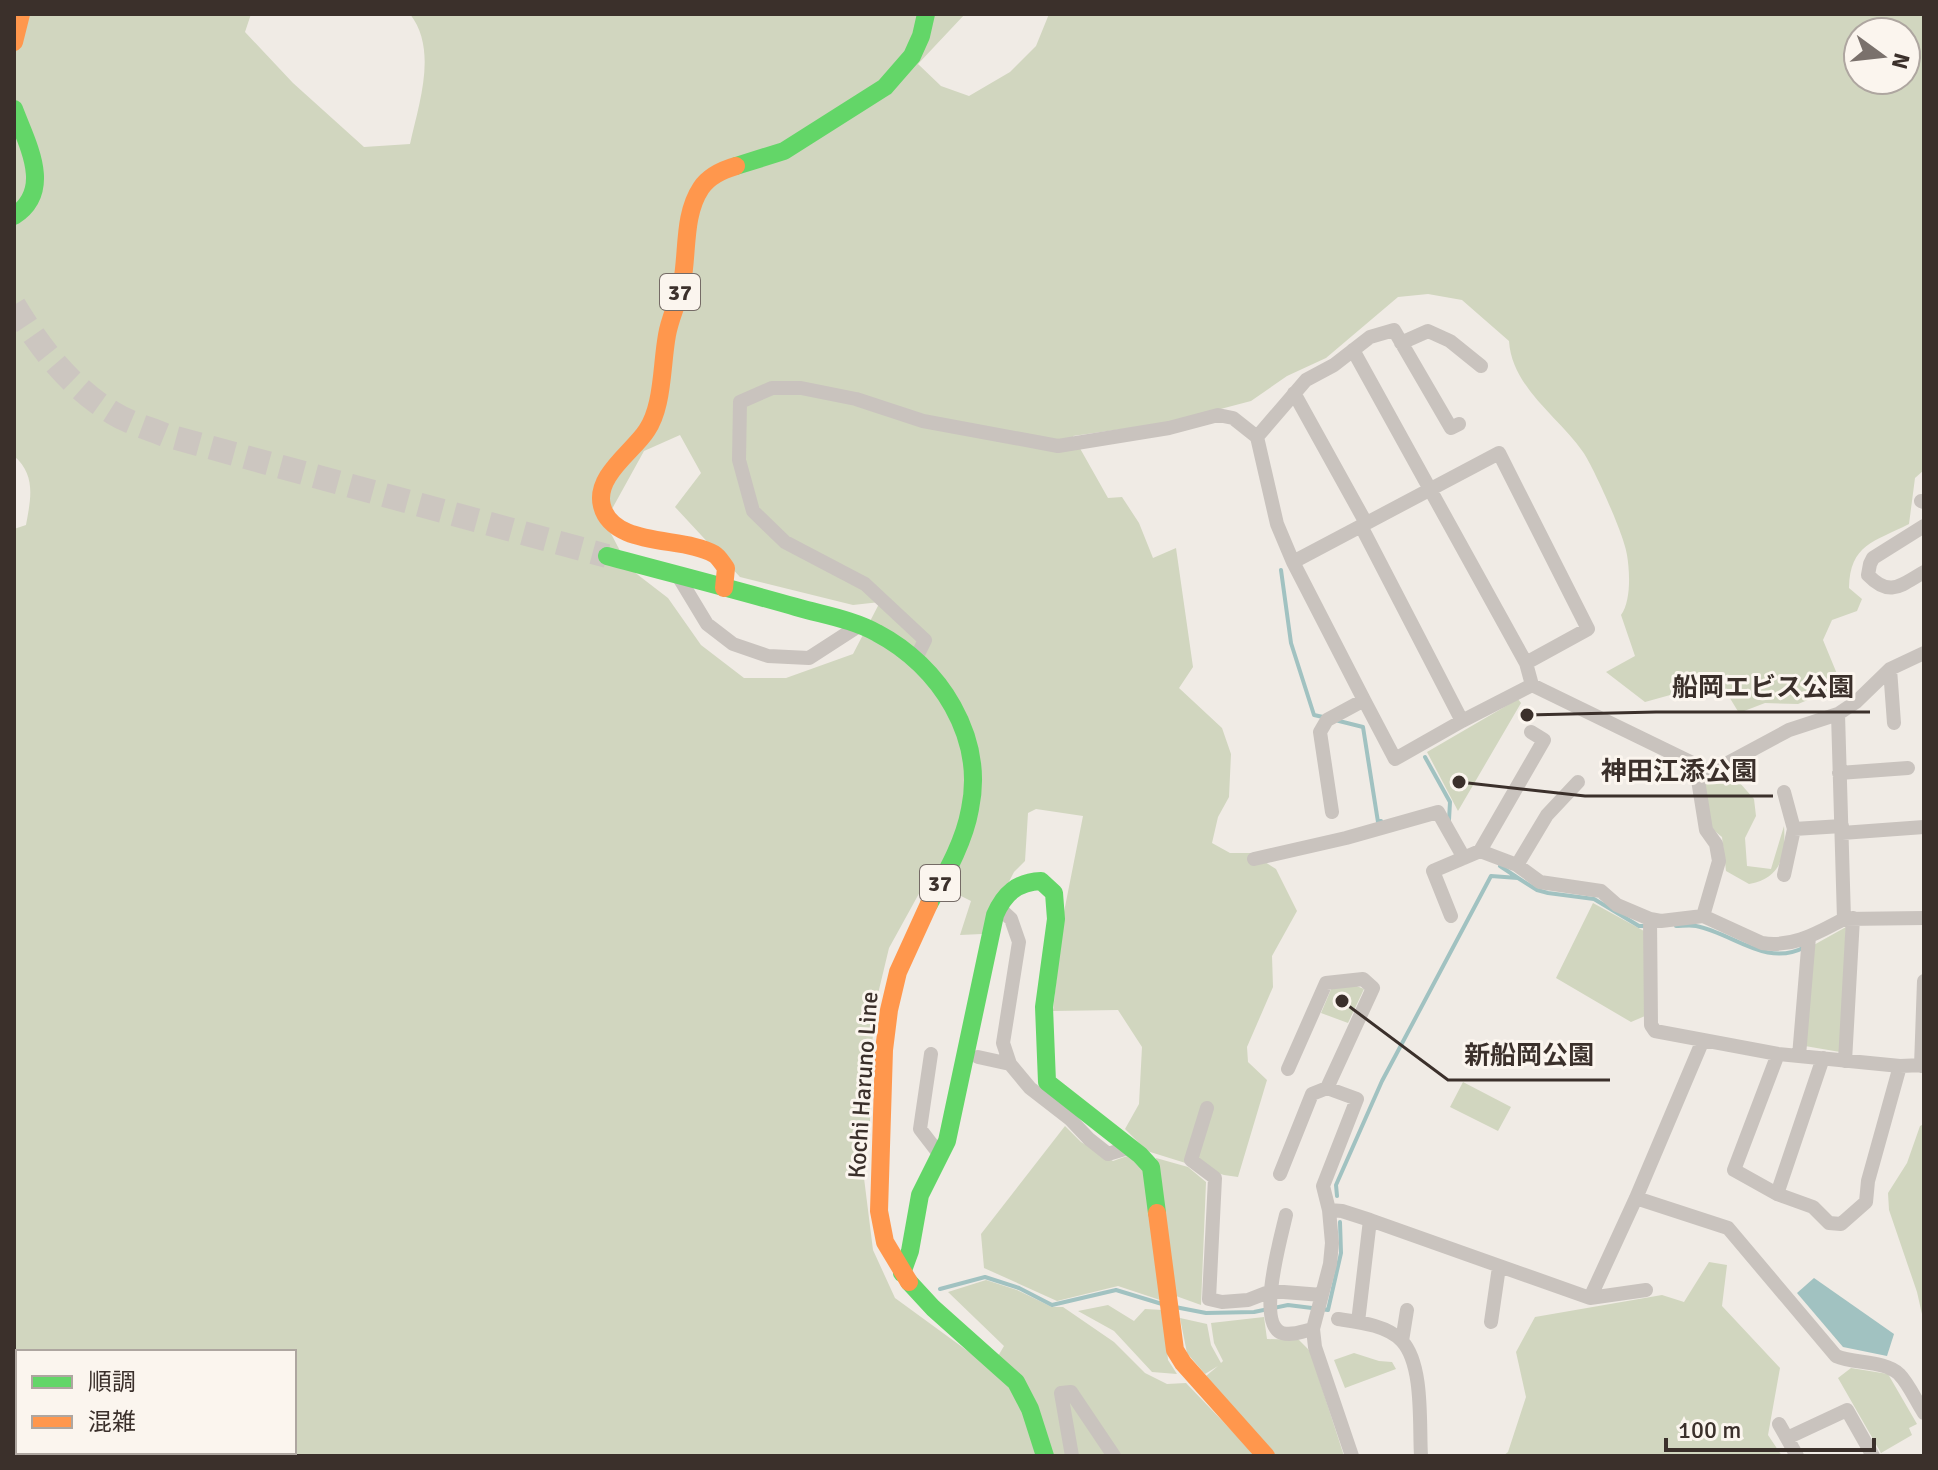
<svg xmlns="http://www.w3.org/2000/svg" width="1938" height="1470" viewBox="0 0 1938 1470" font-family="Signika,'Noto Sans JP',sans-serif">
<rect width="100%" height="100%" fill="#f0ebe5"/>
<path fill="#d1d6bf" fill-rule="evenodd" d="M14,14H251L245,32L293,83L364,147L410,144C419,103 438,50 410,14H965L918,64L941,86L969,96L1010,72L1036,46L1049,14H1924V470L1915,478L1909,524C1874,542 1850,544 1849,588L1862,599L1857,611L1832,620L1823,640L1842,686L1798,704L1765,703L1739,713L1728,695L1681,692L1645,702L1606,672L1635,656L1621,615C1631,601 1630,573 1627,555C1625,537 1594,468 1583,452C1559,417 1512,388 1509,341L1462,300L1428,294L1398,297L1326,358L1287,376L1251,401L1171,422L1073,436L1108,498L1122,497L1139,523L1153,558L1176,548L1193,667L1179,688L1222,728L1231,754L1229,797L1218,817L1212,843L1230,853H1251L1276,869L1297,911L1272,956L1273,987L1247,1047L1248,1062L1267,1080L1238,1177L1224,1175L1147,1151L1125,1129L1139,1104L1142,1047L1118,1010L1053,1011L1063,917L1083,816L1036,809L1028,813L1025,861L1014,872L982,934L960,935L971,901L927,879L889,948L877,998L870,1063V1124L864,1178L873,1250L895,1298L991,1368L1004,1346L948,1292L986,1280L1017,1290L1052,1307H1063L1114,1342L1145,1373L1167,1384L1186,1383L1256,1456H14V529L26,525C31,498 36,475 14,456ZM1858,32H1906V80H1858ZM680,435L701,473L675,507L740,577L853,605L880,602L853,654L786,678H744L701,645L668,598L629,568L606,524L607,518L644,451ZM18,1352H294V1452H18Z
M1518,699L1521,703L1458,811L1427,752Z
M1732,774L1754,799L1756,816L1745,838L1747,866L1771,869L1784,826C1786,856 1781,878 1749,884L1726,871L1722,837L1711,828L1704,785Z
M1593,903L1644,931L1645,1016L1631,1022L1556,978Z
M1846,927L1840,1052L1805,1046L1812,946Z
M1354,985L1364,989L1348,1023L1321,1013L1332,987Z
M1463,1082L1511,1107L1498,1131L1450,1107Z
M1924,1124V1323L1917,1292L1889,1210L1888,1193L1907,1163L1920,1126Z
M1065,1126L1081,1142L1113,1161L1130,1155L1145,1171L1163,1301L1118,1286L1057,1301L984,1268L981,1234Z
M1156,1158L1188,1167L1206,1182L1201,1305L1176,1296Z
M1709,1262L1727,1265L1722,1306L1780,1368L1768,1435L1782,1456H1503L1508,1452L1526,1397L1516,1352L1535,1317L1662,1295L1684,1302Z
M1108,1305L1134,1321L1145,1309L1163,1310L1168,1360L1177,1374L1152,1372L1114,1331L1078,1311Z
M1264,1317L1267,1339L1299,1340L1310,1351L1344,1456H1274L1206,1376L1218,1366L1205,1374L1187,1353L1180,1318L1207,1324L1211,1345L1221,1363L1223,1361L1214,1343L1211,1323Z
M1354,1353L1379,1361L1392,1362L1396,1369L1345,1388L1334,1360Z
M1851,1368L1888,1374L1917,1424L1909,1428L1912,1435L1881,1453L1838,1378Z"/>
<path fill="#a1c2c1" d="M1814,1278L1894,1334L1887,1356L1843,1347L1797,1293Z"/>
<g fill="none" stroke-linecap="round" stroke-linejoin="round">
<path stroke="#a1c2c1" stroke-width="4" d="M1281,570L1291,643L1314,715L1323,717
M1335,720L1363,727L1378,822L1381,821
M1425,757L1450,802L1449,820
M1500,866L1518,878
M1676,926C1682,926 1690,925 1696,926C1733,933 1766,968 1805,947
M1337,1196L1336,1185L1382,1081L1491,876L1518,878L1537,890L1548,893L1594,899L1639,926H1647
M940,1289L985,1277L1019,1288L1052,1305L1116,1290L1162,1304
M1175,1307L1206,1313L1254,1312L1288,1305L1328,1310L1341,1253L1340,1222"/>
<path stroke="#ccc6c0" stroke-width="24" stroke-dasharray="24 12" stroke-linecap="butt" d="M14,305C40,348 70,387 113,413C129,423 148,428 165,435L607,556"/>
<path stroke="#c9c3be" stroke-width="14" d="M1401,343L1428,331L1450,341L1481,366
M1353,350L1526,663L1532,685
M1294,393L1366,523
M1921,501L1924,502
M1361,526L1462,721L1532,685
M1924,526L1873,558L1870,564L1868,575C1890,598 1901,585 1924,572
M1293,562L1277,524L1257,437L1306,380L1334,365L1370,337L1394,330L1451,428L1459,424
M678,576L707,624L733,644L768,656L809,658L860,625
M915,660L925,640L865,584L785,542L753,511L739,460L740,402L772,388H801L856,399L923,421L1058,446L1169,428L1218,415L1233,418L1257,437
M1890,669L1894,723
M1532,685L1711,772L1789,730L1838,714L1856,702L1890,669L1924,653
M1364,700L1293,562L1499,453L1588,629L1526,663
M1838,714L1844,919L1924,918
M1701,767L1698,780L1706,830L1716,844L1719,861L1703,916
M1839,773L1908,768
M1784,792L1794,829L1842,826
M1332,812L1320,732L1327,720L1364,700L1395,759L1462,721
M1842,833L1924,827
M1480,851L1517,865L1540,882L1601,891L1617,905L1650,919L1661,921L1703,916L1762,943C1793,948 1817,933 1844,919
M1254,859L1346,838L1438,812L1464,858
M1517,865L1547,815L1578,782
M1784,875L1794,829
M998,907L1011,919L1019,942L1003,1043L1010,1064
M1451,916L1433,871L1480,851L1544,740L1531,732
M1650,919L1651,1025L1655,1031L1778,1054L1900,1066L1924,1065
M931,1054L920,1129L940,1155
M1778,1054L1734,1170L1777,1194L1813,1207L1829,1223L1841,1224L1866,1202L1868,1181L1900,1066
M1799,1056L1809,937
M978,1057L1010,1064L1030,1088L1070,1119L1089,1139L1108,1154L1131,1147
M1845,1061L1853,918
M1921,1066L1924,981
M1327,1088L1357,1099L1323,1186L1329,1210L1332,1243L1330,1264L1313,1329L1315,1347L1352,1456
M1207,1108L1191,1160L1215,1178L1209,1299L1222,1302L1248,1300L1271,1291L1322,1295
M1280,1174L1312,1094L1327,1088L1373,988L1363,979L1326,983L1288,1069
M1777,1194L1823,1058
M1636,1198L1728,1228L1836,1356C1854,1364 1884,1360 1899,1374C1909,1384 1916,1401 1924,1413
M1329,1210L1342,1211L1370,1220L1590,1298L1636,1198L1703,1040
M1286,1215C1281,1237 1256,1324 1282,1333C1293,1336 1303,1331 1313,1329
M1590,1298L1646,1290
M1338,1319C1358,1322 1387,1325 1402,1341C1424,1365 1419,1425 1421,1456
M1358,1322L1370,1220
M1491,1322L1499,1267
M1402,1341L1407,1310
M1779,1424L1797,1456
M1787,1438L1847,1410L1873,1456
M1072,1456L1061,1393L1071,1392L1114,1456"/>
<path stroke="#63d668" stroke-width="18" d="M14,109C27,144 54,190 14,216
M736,166L784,151L885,87L912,56L921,36L926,14
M607,556C670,573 733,589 796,607C823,615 852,619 877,633C940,666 985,737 970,809C964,843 945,875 929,904
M902,1273L910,1251L920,1195L947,1141L995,915C1004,894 1017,882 1041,881L1054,893L1056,919L1044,1007L1047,1082L1140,1155L1151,1167L1157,1213
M909,1282L933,1308L1016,1382L1030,1409L1045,1456"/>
<path stroke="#ff974d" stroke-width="18" d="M14,42L21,14
M724,588L726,568C722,563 719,557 714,554C684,536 613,548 602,506C594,476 634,451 647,430C653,421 656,411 658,402C663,380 663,357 667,335C670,317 679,301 682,283C688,252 683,215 701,188C709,176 722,170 736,166
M1157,1213L1175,1350L1183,1363L1266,1456
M909,1282L885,1242L879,1211L884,1050L889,1010L898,972L929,904"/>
</g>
<g text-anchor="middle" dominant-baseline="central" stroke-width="6" stroke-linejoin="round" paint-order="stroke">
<g fill="#fbf5ee" stroke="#756b66" stroke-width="2">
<rect x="660" y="274" width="40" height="36" rx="6"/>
<rect x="920" y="865" width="40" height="36" rx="6"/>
</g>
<g font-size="22" font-weight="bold" fill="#3b302b">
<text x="680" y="292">37</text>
<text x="940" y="883">37</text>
</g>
<g font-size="24" fill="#3b302b" stroke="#fbf5ee">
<text transform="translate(863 1085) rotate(-86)">Kochi Haruno Line</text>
</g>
</g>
<path fill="none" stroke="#3b302b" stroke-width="3" d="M1527 715L1656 712H1870M1459 782L1585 796H1773M1342 1001L1448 1080H1610"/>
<g fill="#3b302b" stroke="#fbf5ee" stroke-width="3">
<circle cx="1527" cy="715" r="8"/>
<circle cx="1459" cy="782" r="8"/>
<circle cx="1342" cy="1001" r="8"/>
</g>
<g font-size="26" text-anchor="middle" font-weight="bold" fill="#3b302b" stroke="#fbf5ee" stroke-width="6" stroke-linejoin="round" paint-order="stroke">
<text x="1763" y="696">船岡エビス公園</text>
<text x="1679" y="780">神田江添公園</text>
<text x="1529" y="1064">新船岡公園</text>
</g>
<rect width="1938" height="1470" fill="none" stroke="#3b302b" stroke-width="32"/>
<rect x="16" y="1350" width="280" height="104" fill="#fbf5ee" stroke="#aea6a0" stroke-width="2"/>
<rect x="32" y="1376" width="40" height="12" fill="#63d668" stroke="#aea6a0" stroke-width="2"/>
<text x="88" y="1390" font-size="24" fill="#3b302b">順調</text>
<rect x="32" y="1416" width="40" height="12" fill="#ff974d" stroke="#aea6a0" stroke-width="2"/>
<text x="88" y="1430" font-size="24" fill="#3b302b">混雑</text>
<g transform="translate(1882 56) rotate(105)"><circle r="38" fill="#fbf5ee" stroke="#aea6a0" stroke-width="2"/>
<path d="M0-6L14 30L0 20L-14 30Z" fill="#7a716c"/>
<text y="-12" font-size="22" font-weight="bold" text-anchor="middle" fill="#3b302b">N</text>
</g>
<path d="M1666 1438v12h208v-12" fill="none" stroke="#3b302b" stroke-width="4"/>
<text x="1678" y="1438" font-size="24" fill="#3b302b" stroke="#fbf5ee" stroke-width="6" paint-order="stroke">100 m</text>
</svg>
